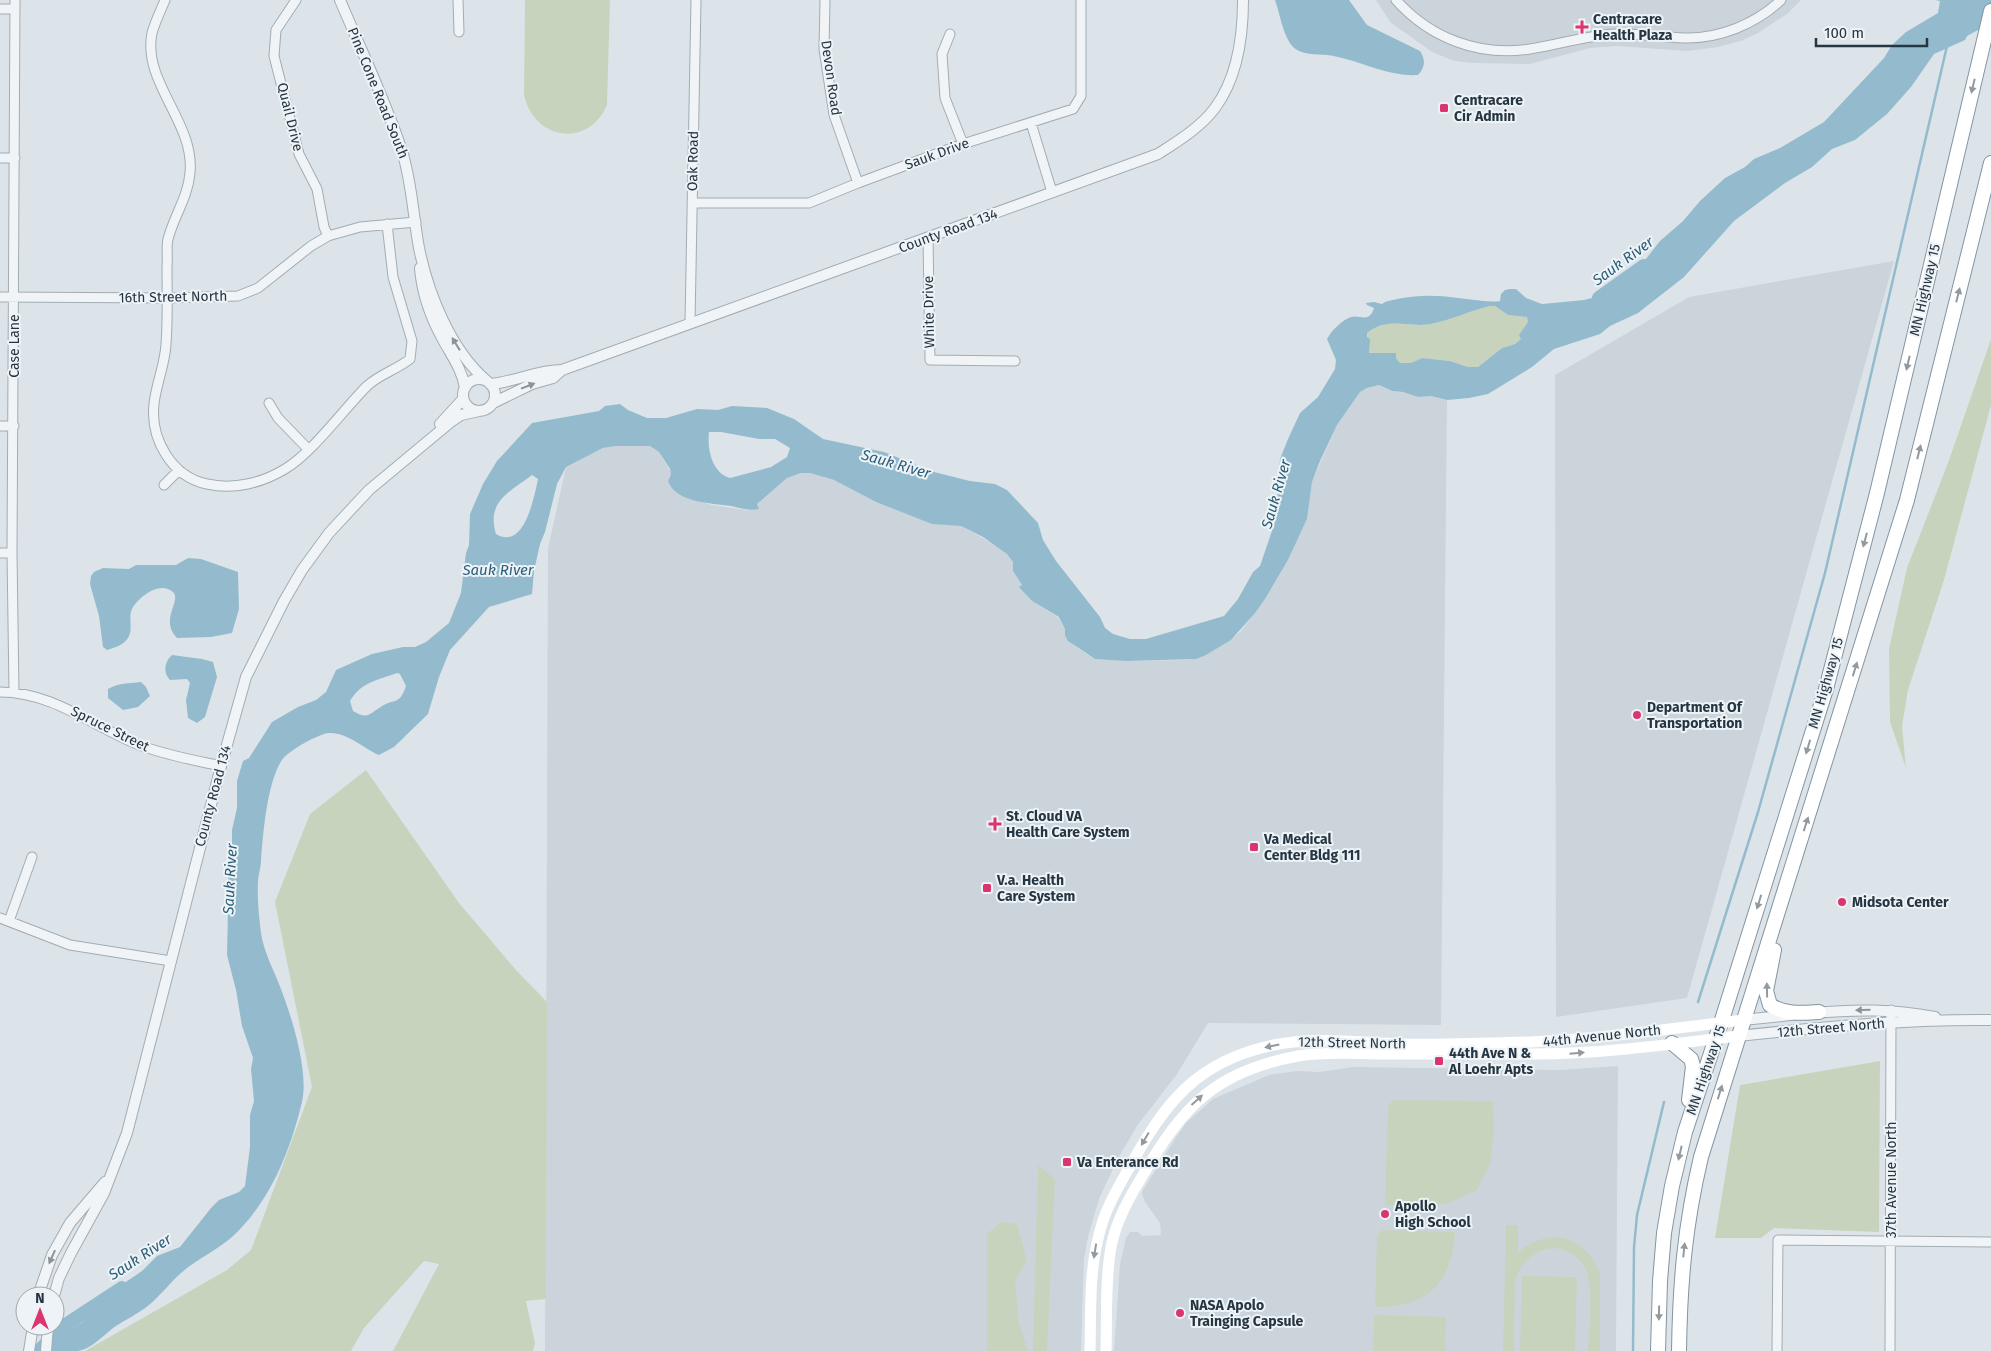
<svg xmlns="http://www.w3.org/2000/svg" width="1991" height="1351" viewBox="0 0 1991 1351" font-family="'Fira Sans',sans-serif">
<rect width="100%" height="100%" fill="#dde4e9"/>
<path fill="#cbd4db" d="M1376,0H1801L1787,14L1758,33L1741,41L1718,47L1687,51L1617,46L1590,48L1530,64L1473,63L1454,61L1432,52L1390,22Z
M1894,261L1687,998L1556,1017L1555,375L1689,297Z
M1379,385L1391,391L1403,392L1418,397L1431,396L1447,400L1441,1025L1208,1023L1177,1074L1137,1126L1116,1162L1099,1199L1088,1237L1084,1259L1081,1351H545L548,549L566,467L603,448L616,446H650L659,452L685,497L712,505L747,510L758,506L757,504L787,478L801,473H810L834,480L876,502L920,519L961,526L995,545L1007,554L1013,562V571L1022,585L1020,587L1032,601L1059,618L1065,629V636L1076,647L1091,657L1096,659L1126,661L1188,660L1206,655L1231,640L1241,631L1265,599L1288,560L1307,519L1312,482L1337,425L1360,392L1367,388Z
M1618,1066L1616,1351H1114L1120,1264L1126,1238L1130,1232H1138L1142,1236L1161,1235L1160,1223L1145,1202L1142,1194L1143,1190L1175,1139L1186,1123L1213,1099L1269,1075L1297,1071L1319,1072L1353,1067L1560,1070Z"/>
<path fill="#c8d3be" d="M525,0H610L607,105C588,149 534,140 524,95Z
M1490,306H1495L1508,315L1527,317L1528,322L1521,339L1515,344L1502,348L1478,367H1468L1450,361L1422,358L1411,363H1400L1396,358V353L1369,354L1367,333C1389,316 1407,328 1431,324C1451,320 1470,311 1490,306Z
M1991,339V405L1944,580L1908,690L1902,726L1906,768L1890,722L1889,649L1907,568L1948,463Z
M366,770L459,903L516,970L547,1002L546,1299L526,1301L535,1343L533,1351H393L439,1264L424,1261L364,1328L351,1351H85L227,1270L251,1250L312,1087L275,902L310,814Z
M1880,1061L1879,1232L1774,1228L1761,1238H1715L1740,1085Z
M1393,1100L1493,1101L1494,1131L1490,1164L1477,1190L1446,1204L1385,1205L1388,1106Z
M1038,1165L1055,1179L1047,1351H1033Z
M1001,1222L1017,1224L1027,1260L1015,1281L1019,1323L1028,1351H987V1234Z
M1506,1225H1518V1252C1549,1226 1586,1235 1600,1274V1351H1588C1589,1328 1594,1292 1586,1270C1584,1264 1579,1260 1574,1256C1550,1237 1522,1256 1515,1281L1514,1351H1503Z
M1383,1230L1455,1232C1452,1283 1428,1308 1375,1307L1377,1235Z
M1522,1276L1577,1277L1575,1351H1520Z
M1374,1315L1446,1317L1445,1351H1373Z"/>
<path fill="#94bbcd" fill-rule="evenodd" d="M1275,0H1349L1367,25L1420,51C1426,60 1425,68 1418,75C1386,77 1358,59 1327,55C1316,54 1301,55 1293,47C1283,36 1280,14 1275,0Z
M1935,0H1991V23L1967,36L1965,40L1934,54L1911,87L1887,114L1855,140L1832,149L1812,167L1785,183L1734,221L1684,277L1638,313L1610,326L1600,334L1554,349L1532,367L1488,394L1469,398L1447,400L1431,396L1418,397L1403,392L1392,391L1379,385L1367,388L1360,392L1337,425L1320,461L1312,482L1307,519L1288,560L1265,599L1255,613L1231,640L1206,655L1196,659L1126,661L1095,659L1068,641L1065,636V629L1059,617L1032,601L1019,587L1022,585L1013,571V562L1007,554L983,537L961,526L932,524L876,502L834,480L810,473H801L787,478L757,504L759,509C749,511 741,508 731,506C711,503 676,503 668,481L671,475L670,469L659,452L650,446H616L603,448L566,467L557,484L545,532L540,544L534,571L532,594L489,607L450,650L439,677L428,714L394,747L379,755C363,748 347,732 329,733C318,734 288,751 282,760C267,782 263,834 261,861C261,868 258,875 258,882C257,898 259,917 261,933C264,953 274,970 281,989C292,1018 309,1072 302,1102C290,1152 270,1202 232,1237C216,1251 195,1260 180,1274C169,1284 160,1296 149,1305C138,1314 125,1320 113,1328C103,1336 91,1349 78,1351C64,1351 48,1351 35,1351L83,1322L114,1290L142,1271L157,1256L180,1247L211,1208L219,1200L239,1192L245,1186L250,1147V1115L254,1101L251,1069L253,1058L242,1026L236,990L227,955L228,910L226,898L229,886L227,864L232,845V830L237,808V781L243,761L249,758L272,722L298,707L316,700L326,692L336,670L372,654L403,647H415L426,642L449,623L461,593L466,553L469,545L470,514L483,484L497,461L532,423L599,411L605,406L620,404L628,410L647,418H666L697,409L718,410L732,406L767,408L794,419L823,439L884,452L934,472L970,481L995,484L1007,490L1038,523L1043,540L1056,561L1100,617L1105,628L1113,634L1130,639H1146L1224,616L1238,599L1253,572L1260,566L1276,519L1280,459L1288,439L1300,413L1318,397L1335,369L1336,360L1327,339C1331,331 1342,320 1351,317C1360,314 1369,324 1374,308L1367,305L1366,303L1374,302L1382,304C1387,300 1391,301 1397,299C1420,295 1435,295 1458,298C1472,299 1487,303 1500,301L1501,294L1505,290L1510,289H1516L1526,298L1542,304L1584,300L1596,297L1622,283L1642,264L1660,241L1683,221L1700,201L1725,178L1745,167L1754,159L1780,148L1824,122L1884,58L1892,45L1906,32L1938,13L1940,1ZM1490,306H1495L1508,315L1527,317L1528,322L1519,335L1521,339L1515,344L1502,348L1478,367H1468L1450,361L1422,358L1411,363H1400L1396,358V353H1369L1370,339L1367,337V333C1389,316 1407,328 1431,324C1451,320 1470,311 1490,306ZM709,432H721L759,439H775L790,448L787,457L771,467L730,478C712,473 707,449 709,432ZM532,475L538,479C534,498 524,551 496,534C486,501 510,492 532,475ZM397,673L400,674L406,686C399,706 395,698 382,706C369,714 368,720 353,711L350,701C361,682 378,680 397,673Z
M188,558L201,559L238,572L239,609L232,633L211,637L177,638C159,620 182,601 173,592C160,580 138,597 132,609C128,617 133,628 129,636C125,645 116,647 107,650L103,647L99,616L90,584L91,576L94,572L103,568L129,569L136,565H176Z
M172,655L202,659L213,662L217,677L205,717L197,723L188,718L186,700L190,683L187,679L170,680C163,673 164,662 172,655Z
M141,682L146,687L150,696L138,707L123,710L108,698V689C121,682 127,684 141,682Z"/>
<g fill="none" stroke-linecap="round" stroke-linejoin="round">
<path stroke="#94bbcd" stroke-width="2.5" d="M1698,1002L1758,812L1825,573L1947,46
M1633,1351L1634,1247L1637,1215L1664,1102"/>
<path stroke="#94bbcd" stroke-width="14" d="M1599,298L1644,266
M39,1351L64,1326L122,1288"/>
<g stroke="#a2acb3" stroke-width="11">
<path id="minor" d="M165,0C161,10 155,22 152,33C142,83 195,122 190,173C188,197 174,216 168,239C166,247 168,257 167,266C167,292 168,318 166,344C165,365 156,384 154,404C150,439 172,477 207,484C234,490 262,483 285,469C313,452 343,410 367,386C380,374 396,370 410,359L412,341L393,277L387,224
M296,0L276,30L274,56L299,154L317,189L324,227L328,236
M458,0L459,32
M825,0L824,49L834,115L858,183
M1396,0C1430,38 1479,57 1530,49C1558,45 1587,35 1616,34C1638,33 1661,37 1684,38C1719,39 1756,24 1781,0
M0,9H15
M950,34L942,54L945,98L963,144
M1031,123L1052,192
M0,158H15
M692,203H809L858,183L963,144L1073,109L1081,96V0
M928,238L930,360L1015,361
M0,297L167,298L238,296L258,288L311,246L328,236L360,227L416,222
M690,323L696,0
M269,403L278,418L308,449
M0,426H14
M164,485L179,470
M0,553H12
M0,692C53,692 92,726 139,745C165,755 193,760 221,766
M14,692L12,553L15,0
M0,918L70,945L171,961
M9,921L32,857
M1777,1351L1778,1240L1991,1242
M1890,1351L1891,1010"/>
</g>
<g stroke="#a2acb3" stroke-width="12">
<path id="tertiary" d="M340,0C361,50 385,99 402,151C412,183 413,215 419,248C428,293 451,351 487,381
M420,268C422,293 430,316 442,338C451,355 462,369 465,388
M463 395a16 16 0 1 1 32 0a16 16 0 1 1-32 0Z
M490,384C516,382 536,370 562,370L1158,154C1178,141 1201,127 1215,108C1238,77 1243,37 1243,0
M493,403L532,384L553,378L562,370
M440,424L463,399
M1813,1013C1857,1009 1891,1009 1935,1017
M1743,1020L1791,1015
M1738,1036C1822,1027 1907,1019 1991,1020
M38,1296L52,1255L70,1223L105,1182
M54,1296L59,1278L71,1253L104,1193L127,1133L221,766L246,677L284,601L302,570L329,533L369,490L452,421L461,415L479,411
M29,1351L33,1326
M46,1351L48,1326"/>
</g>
<g stroke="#8395a1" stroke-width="16">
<path id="trunk" d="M1774,950L1766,991L1770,1005C1785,1015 1802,1013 1819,1012
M1672,1043L1691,1059L1693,1066L1689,1100
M1658,1351L1660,1281L1664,1233L1672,1186L1685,1132L1721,1023L1826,689L1877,493L1991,11
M1679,1351C1680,1281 1685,1225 1701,1157L1907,500L1991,163"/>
</g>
<use href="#minor" stroke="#f0f4f7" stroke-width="9"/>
<use href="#tertiary" stroke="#f0f4f7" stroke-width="10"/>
<path stroke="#fff" stroke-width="11" d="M1090,1351C1091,1314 1089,1275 1098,1239C1103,1213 1116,1191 1129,1168C1165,1103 1196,1061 1274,1045C1316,1036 1361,1043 1403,1044C1434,1045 1464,1043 1494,1043C1577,1042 1661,1030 1743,1020
M1106,1351C1107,1317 1105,1281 1111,1247C1116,1221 1129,1198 1143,1175C1183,1106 1216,1071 1298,1056C1326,1051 1357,1054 1385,1054C1435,1054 1485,1054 1535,1054C1603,1054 1671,1044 1738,1036"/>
<use href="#trunk" stroke="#fff" stroke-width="14"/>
</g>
<defs><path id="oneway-solid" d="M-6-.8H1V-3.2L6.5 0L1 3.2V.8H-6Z" transform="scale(1.25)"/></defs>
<g fill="#929aa0">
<use href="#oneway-solid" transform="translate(1973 86) rotate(103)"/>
<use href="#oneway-solid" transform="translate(1958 295) rotate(-76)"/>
<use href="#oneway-solid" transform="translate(1908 363) rotate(103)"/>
<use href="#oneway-solid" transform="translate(1919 452) rotate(-76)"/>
<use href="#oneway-solid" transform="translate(1865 540) rotate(105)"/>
<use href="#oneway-solid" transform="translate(1855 669) rotate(-73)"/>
<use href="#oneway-solid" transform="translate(1808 747) rotate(107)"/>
<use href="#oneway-solid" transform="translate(1806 824) rotate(-72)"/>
<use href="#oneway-solid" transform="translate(1759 902) rotate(107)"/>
<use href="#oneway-solid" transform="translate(1767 990) rotate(-91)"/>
<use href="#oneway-solid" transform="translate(1272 1046) rotate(168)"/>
<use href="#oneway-solid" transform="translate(1577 1053) rotate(-5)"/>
<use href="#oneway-solid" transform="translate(1720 1092) rotate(-73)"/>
<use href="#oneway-solid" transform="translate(1197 1100) rotate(-42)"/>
<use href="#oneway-solid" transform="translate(1145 1139) rotate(120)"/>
<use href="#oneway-solid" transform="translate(1680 1153) rotate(103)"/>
<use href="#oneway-solid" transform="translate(1684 1250) rotate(-84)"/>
<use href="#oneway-solid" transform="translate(1095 1251) rotate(99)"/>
<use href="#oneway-solid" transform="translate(1659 1313) rotate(91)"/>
</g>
<g fill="#8a949c">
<use href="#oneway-solid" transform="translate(456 344) rotate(-122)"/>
<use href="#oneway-solid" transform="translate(528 386) rotate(-21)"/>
<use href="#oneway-solid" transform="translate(1863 1010) rotate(179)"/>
<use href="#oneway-solid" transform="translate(52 1257) rotate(114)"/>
</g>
<g fill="#db3570" stroke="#edf3f6" stroke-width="2">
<path d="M1579.5 19.5h5v5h5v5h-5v5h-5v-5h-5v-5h5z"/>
<rect x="1439" y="103" width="10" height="10" rx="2.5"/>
<circle cx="1637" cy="715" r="5"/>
<path d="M992.5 816.5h5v5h5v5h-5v5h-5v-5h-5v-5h5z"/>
<rect x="1249" y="842" width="10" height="10" rx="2.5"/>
<rect x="982" y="883" width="10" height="10" rx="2.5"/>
<circle cx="1842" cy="902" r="5"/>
<rect x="1434" y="1056" width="10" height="10" rx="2.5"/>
<rect x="1062" y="1157" width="10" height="10" rx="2.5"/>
<circle cx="1385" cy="1214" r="5"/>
<circle cx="1180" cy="1313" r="5"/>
</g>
<g text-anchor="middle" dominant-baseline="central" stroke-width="4" stroke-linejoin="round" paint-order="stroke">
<g font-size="14" font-weight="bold" fill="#253541" stroke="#edf3f6" text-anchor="start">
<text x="1593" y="19">Centracare<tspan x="1593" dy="16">Health Plaza</tspan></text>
<text x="1454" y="100">Centracare<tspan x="1454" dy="16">Cir Admin</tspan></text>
<text x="1647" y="707">Department Of<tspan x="1647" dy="16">Transportation</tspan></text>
<text x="1006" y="816">St. Cloud VA<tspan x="1006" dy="16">Health Care System</tspan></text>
<text x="1264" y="839">Va Medical<tspan x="1264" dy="16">Center Bldg 111</tspan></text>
<text x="997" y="880">V.a. Health<tspan x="997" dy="16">Care System</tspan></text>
<text x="1852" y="902">Midsota Center</text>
<text x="1449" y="1053">44th Ave N &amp;<tspan x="1449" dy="16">Al Loehr Apts</tspan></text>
<text x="1077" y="1162">Va Enterance Rd</text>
<text x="1395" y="1206">Apollo<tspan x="1395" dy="16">High School</tspan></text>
<text x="1190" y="1305">NASA Apolo<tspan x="1190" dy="16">Trainging Capsule</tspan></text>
</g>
<g font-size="14" fill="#253541" stroke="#edf3f6">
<text transform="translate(831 78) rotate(82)">Devon Road</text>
<text transform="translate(378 93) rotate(68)">Pine Cone Road South</text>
<text transform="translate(290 117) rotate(76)">Quail Drive</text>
<text transform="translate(937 154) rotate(-20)">Sauk Drive</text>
<text transform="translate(693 161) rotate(-89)">Oak Road</text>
<text transform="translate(948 231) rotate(-20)">County Road 134</text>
<text transform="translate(1925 290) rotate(-77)">MN Highway 15</text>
<text transform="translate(173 297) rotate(-1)">16th Street North</text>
<text transform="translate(929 312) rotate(-91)">White Drive</text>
<text transform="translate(14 346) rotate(-90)">Case Lane</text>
<text transform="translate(1826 683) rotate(-74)">MN Highway 15</text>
<text transform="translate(110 729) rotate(26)">Spruce Street</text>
<text transform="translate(213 796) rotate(-75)">County Road 134</text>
<text transform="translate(1831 1028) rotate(-5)">12th Street North</text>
<text transform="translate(1602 1036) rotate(-6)">44th Avenue North</text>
<text transform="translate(1352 1043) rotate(1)">12th Street North</text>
<text transform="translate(1706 1070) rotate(-71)">MN Highway 15</text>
<text transform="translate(1891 1180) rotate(-90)">37th Avenue North</text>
</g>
<g font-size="15" font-style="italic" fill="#2b5e79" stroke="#edf3f6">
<text transform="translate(1623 261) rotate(-36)">Sauk River</text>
<text transform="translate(896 464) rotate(16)">Sauk River</text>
<text transform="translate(1276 494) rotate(-74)">Sauk River</text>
<text x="498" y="570">Sauk River</text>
<text transform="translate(230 879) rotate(-87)">Sauk River</text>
<text transform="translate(140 1257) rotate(-33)">Sauk River</text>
</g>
</g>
<g transform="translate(40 1311)"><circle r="24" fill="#edf3f6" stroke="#9da7ae"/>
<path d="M0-4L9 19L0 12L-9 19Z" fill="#db3570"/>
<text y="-8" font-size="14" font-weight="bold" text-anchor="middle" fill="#253541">N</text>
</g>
<path d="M1816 38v8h111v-8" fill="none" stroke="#253541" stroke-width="2.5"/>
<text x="1824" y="38" font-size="15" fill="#253541" stroke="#edf3f6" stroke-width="4" paint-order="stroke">100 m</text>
</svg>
